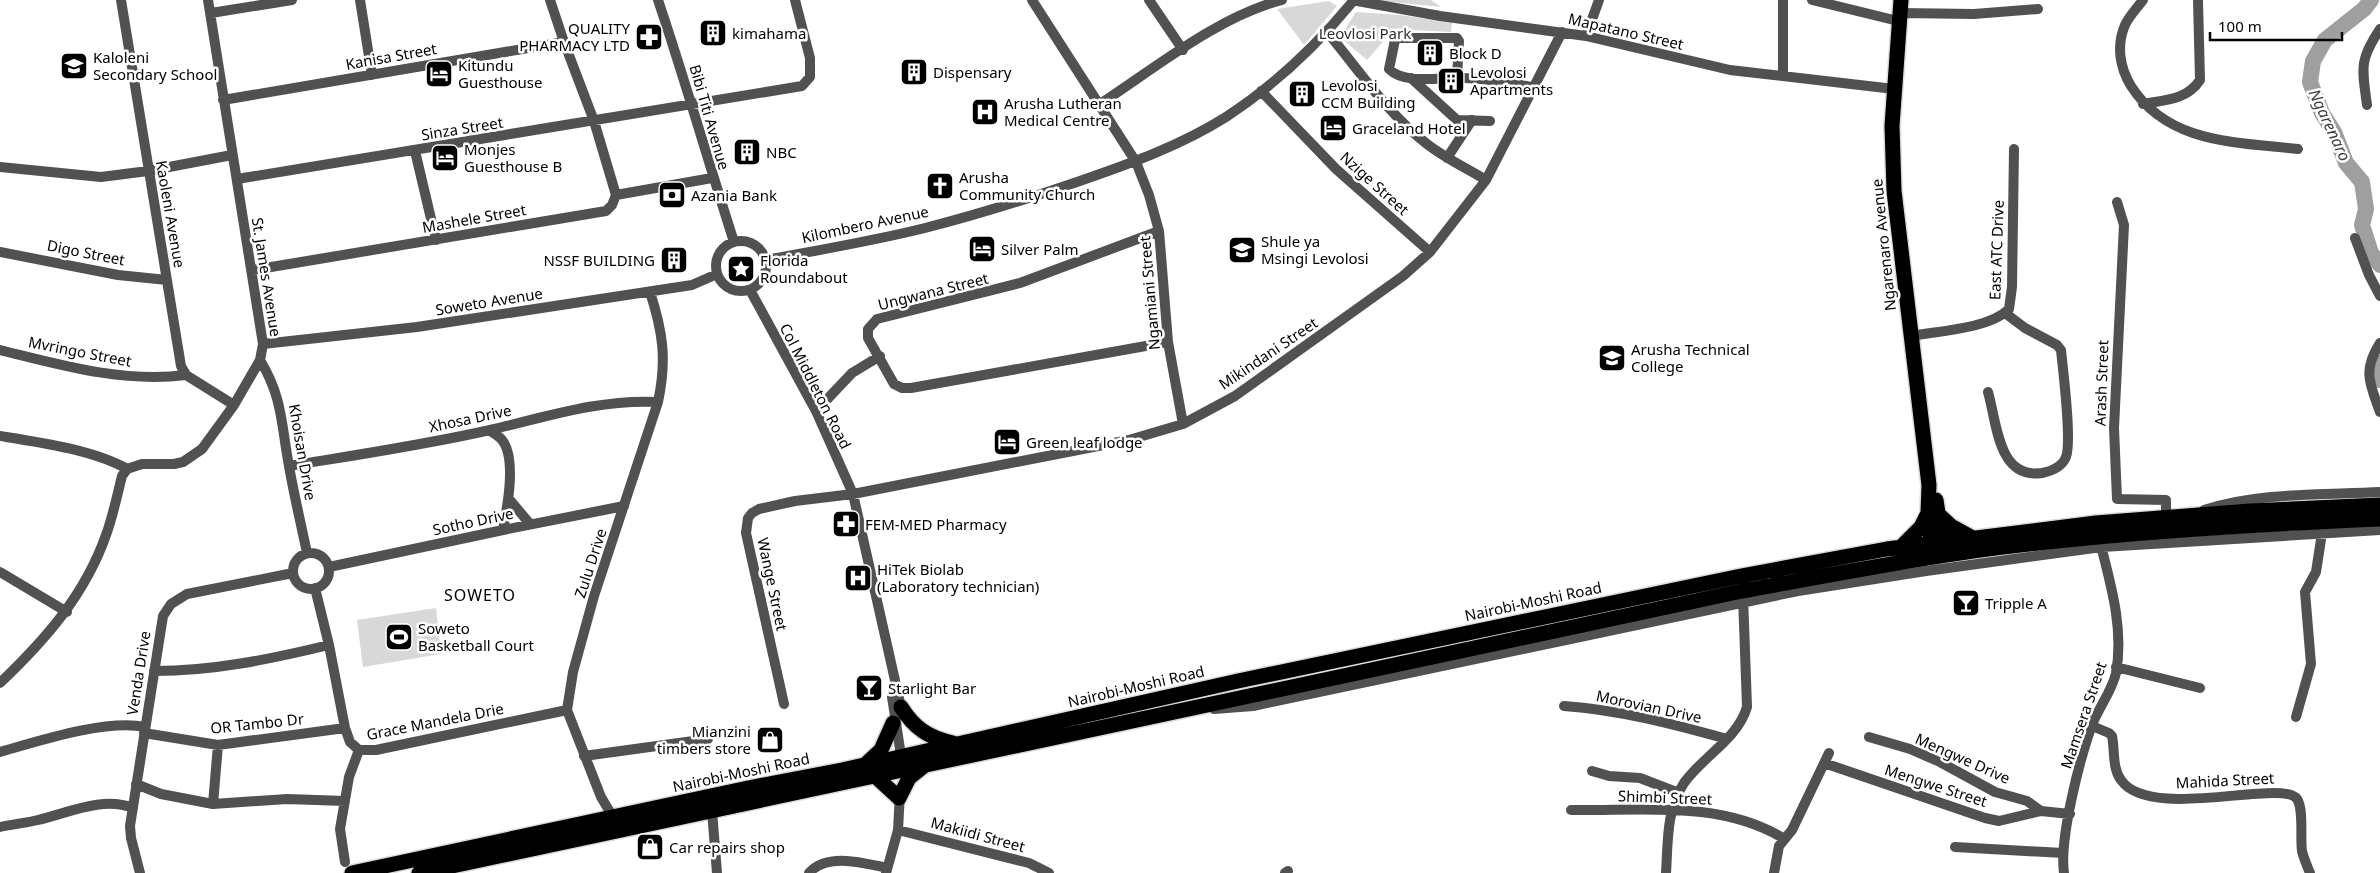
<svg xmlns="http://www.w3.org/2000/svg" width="2380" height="873" viewBox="0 0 2380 873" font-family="'Noto Sans',sans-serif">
<rect width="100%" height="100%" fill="#fff"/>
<path fill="#d8d8d8" d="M1382,0H1431L1441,7L1382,1Z
M1329,1L1337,6L1304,45L1277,9Z
M1356,12L1400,15L1452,23L1451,32L1394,29L1367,60L1340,37Z
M436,608L441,654L363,667L357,620Z"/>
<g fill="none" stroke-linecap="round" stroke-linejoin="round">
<path stroke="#9f9f9f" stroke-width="16" d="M2371,0L2364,9L2325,40L2313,61L2310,82L2322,113L2334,132L2346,163L2362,182L2366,209L2362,225L2371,253L2380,265
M2380,363L2377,366L2380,380"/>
<g stroke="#dbdbdb" stroke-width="18">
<path id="highway" d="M1901,0L1892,126L1894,191L1929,485L1928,513L1932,553
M1936,500L1944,552
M1938,514L1951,526L1971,537
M1902,546L1921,527L1928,513
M901,707C914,728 929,738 953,743
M867,763L881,750L893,723
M874,775L899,798L909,778L924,766
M352,873L748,788L842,770L1238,681L1741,576L1887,549L2096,523L2250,511L2380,505
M419,873L1742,591C1819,577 1896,562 1973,551C2108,533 2244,525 2380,519"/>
</g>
<path stroke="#515151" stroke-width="10" d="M121,0L181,366L186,375L234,405
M360,0L372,75
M658,0C685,80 708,161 734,242
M1032,0L1136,162L1149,195L1159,231L1168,342L1183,424
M1149,0L1183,50
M1352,0L1440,16L1586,36L1730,70L1894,89
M1812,0L1898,21
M2143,0C2137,8 2129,16 2125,25C2116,46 2120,68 2131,86C2168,144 2236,142 2298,149
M211,13L292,0
M1900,13L1974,14L2038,9
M1327,32C1359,70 1387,113 1427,144C1445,158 1466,168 1486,180
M1586,36L1599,0
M1783,75V0
M1457,77L1459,41L1457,38H1399L1395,40L1389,69C1406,86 1443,76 1465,78C1488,79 1512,82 1535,88
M1411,78L1457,120L1490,121
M1261,91L1336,169L1430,252
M223,100L564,42
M1100,104C1155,68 1219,16 1282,0
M2143,104C2165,100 2187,100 2200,80L2198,0
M2367,105C2362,68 2359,60 2380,29
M415,151L436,240
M1447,158L1472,120
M0,167L101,177L148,171L232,155
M237,179L802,86L810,77V58L795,0
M616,195L712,178
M2117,202L2124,225L2114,428L2117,499L2166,500V518
M1159,231L1020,283L877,319L868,329V338L894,384L902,388H911L1168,342
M2355,238L2369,275L2380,296
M716 266a25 25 0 1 1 50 0a25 25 0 1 1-50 0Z
M0,252L118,275L167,280
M766,260C819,250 873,241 925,228C977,215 1027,199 1077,182C1129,164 1180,146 1226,117C1275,85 1317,45 1354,0
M253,270L606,211L612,205L616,195L594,121L564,42L550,0
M750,290L816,411L853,494L901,707
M1910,336C1938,331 1989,329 2009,309L2012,287L2014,149
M2380,343C2362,371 2370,384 2380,412
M263,344L417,327L692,285L717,274
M0,350C61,365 122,383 186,375
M260,360C283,398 281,424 289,466C294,495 301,524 307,553
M1988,392C1997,423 1998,480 2042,473C2052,471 2062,467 2066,457C2072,441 2063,370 2061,350L2057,345L2025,328L2005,313
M816,411L852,373L880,356
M489,430C493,433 499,436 502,440C517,458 507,509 503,530
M0,436C38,442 94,450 127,469
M289,466C356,455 424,445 490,430C546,417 599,399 658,402
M509,499L530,524
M2204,510C2259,492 2323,495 2380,492
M293 571a18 18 0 1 1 36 0a18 18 0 1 1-36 0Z
M329,567L503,530L624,506
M0,572L67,612
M315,588L329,645L345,728L350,742L359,750H376L567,710
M2116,667L2200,688
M154,671C214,671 271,659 329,645
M0,683C45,640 85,595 106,535C113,516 117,496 122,476L127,469L142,464H174L183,462L202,449L234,405L260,360L263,344L208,0
M892,697L902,762
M784,704L746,533L748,518L752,513L759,509L795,501L853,494L1129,440L1183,424L1235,396L1403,276L1430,252L1486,180L1562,32
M1564,706C1620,710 1673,724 1727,739
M1214,709L1253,706L1798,591L1926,571L2102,547L2380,530
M2296,717L2311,664L2305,592L2316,572L2322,533
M2092,726L2109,733L2112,736C2115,750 2112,768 2121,780C2150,822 2282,778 2297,799C2304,809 2300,838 2302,851C2304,859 2307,866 2310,873
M144,733L218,745L345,728
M1869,737L1910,749L1940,762L1995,792L2027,801L2041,811
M0,752C39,741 106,719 145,727
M584,756L708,739
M1824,763L1985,818L1999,821L2041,811L2070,814
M1592,771L1609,776L1640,778L1679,793
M136,784L161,794L213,804L287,799L345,801
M213,804L218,745
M1571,810C1642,811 1720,800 1783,838
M712,811L717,873
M613,817L601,797L567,710L573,672L594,596L658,402C667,360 663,332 650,292
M0,827C13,824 26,823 38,820C68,813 103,796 133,808
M898,830L1029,863L1049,873
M1955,847L2063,853
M345,862L340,829L349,777L359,750
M140,873L131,838L130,826L163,616L171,604L187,594L293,573
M809,873C827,852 864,863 887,868
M886,873L898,830L900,793
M1285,873L1288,871
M1666,873C1668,843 1666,810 1684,783C1703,756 1737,740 1747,707L1743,596
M1774,873L1779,846L1792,830L1829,753
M2064,873C2059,839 2080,758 2092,725C2099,707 2112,691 2116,673C2124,629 2111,585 2100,542"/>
<use href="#highway" stroke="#000" stroke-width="15"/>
</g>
<defs>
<g id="building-square" transform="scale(1.4375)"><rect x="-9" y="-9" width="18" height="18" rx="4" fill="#000" stroke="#fff"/><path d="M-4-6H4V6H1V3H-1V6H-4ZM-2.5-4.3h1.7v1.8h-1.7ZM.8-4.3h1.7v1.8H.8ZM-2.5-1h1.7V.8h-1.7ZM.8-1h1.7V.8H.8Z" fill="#fff"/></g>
<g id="pharmacy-square" transform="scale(1.4375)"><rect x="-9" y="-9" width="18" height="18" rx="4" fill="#000" stroke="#fff"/><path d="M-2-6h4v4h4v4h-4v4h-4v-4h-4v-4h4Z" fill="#fff"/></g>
<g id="school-square" transform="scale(1.4375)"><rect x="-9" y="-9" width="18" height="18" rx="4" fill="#000" stroke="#fff"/><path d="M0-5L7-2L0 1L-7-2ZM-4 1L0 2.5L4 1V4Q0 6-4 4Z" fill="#fff"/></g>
<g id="hotel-square" transform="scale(1.4375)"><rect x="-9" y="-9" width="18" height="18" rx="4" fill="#000" stroke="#fff"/><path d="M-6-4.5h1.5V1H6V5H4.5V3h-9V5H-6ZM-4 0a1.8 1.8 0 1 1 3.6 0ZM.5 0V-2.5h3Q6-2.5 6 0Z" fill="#fff"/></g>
<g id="hospital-square" transform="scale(1.4375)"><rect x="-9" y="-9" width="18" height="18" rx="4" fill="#000" stroke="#fff"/><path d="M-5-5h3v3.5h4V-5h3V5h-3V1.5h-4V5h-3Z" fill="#fff"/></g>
<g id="church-square" transform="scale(1.4375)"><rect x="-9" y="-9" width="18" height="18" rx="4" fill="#000" stroke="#fff"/><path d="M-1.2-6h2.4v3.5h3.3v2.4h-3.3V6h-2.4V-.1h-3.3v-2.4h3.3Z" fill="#fff"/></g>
<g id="bank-square" transform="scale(1.4375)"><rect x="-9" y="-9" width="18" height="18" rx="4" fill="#000" stroke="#fff"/><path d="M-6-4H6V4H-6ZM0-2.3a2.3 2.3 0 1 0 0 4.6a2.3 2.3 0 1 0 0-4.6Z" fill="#fff"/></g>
<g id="sight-square" transform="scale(1.4375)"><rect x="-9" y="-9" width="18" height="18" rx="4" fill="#000" stroke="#fff"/><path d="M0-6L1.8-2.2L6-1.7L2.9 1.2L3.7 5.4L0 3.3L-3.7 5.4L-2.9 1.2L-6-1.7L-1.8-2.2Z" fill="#fff"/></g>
<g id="university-square" transform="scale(1.4375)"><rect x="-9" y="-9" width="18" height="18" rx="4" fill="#000" stroke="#fff"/><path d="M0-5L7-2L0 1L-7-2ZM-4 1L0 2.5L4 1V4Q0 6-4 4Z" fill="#fff"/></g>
<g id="bar-square" transform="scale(1.4375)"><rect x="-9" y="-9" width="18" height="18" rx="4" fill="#000" stroke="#fff"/><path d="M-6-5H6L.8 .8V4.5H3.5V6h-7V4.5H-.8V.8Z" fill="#fff"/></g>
<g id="stadium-square" transform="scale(1.4375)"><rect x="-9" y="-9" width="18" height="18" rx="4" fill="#000" stroke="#fff"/><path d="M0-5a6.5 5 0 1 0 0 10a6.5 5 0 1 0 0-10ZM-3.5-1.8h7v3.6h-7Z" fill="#fff"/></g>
<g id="shop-square" transform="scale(1.4375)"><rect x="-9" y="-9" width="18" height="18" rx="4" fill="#000" stroke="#fff"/><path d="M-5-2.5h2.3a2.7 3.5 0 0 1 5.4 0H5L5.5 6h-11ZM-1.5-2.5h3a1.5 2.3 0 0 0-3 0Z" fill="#fff"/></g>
</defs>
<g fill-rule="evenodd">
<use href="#building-square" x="713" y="33"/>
<use href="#pharmacy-square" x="649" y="37"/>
<use href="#building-square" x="1430" y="53"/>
<use href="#school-square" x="74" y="66"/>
<use href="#building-square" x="914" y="72"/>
<use href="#hotel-square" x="439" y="74"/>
<use href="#building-square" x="1451" y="81"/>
<use href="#building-square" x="1302" y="94"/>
<use href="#hospital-square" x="985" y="112"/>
<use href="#hotel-square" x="1333" y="128"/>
<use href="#building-square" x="747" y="152"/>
<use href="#hotel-square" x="445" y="158"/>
<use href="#church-square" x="940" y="186"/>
<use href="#bank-square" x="672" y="195"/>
<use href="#hotel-square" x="982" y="249"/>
<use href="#school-square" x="1242" y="250"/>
<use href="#building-square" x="674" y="260"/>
<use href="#sight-square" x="741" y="269"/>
<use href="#university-square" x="1612" y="358"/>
<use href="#hotel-square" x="1007" y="442"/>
<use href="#pharmacy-square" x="846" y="524"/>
<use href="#hospital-square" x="858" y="578"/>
<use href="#bar-square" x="1966" y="603"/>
<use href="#stadium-square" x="399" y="637"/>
<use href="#bar-square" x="869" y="688"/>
<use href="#shop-square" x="770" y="740"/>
<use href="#shop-square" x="650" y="847"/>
</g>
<g text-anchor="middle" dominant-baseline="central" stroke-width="5" stroke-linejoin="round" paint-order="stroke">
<g font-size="15" fill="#000" stroke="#fff" text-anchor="start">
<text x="630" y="28" text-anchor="end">QUALITY<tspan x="630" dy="17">PHARMACY LTD</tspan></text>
<text x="732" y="33">kimahama</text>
<text x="1449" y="53">Block D</text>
<text x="93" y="57">Kaloleni<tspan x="93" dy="17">Secondary School</tspan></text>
<text x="458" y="65">Kitundu<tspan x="458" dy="17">Guesthouse</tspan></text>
<text x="933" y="72">Dispensary</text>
<text x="1470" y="72">Levolosi<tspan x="1470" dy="17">Apartments</tspan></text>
<text x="1321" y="85">Levolosi<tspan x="1321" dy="17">CCM Building</tspan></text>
<text x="1004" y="103">Arusha Lutheran<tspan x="1004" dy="17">Medical Centre</tspan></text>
<text x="1352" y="128">Graceland Hotel</text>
<text x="464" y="149">Monjes<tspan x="464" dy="17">Guesthouse B</tspan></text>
<text x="766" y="152">NBC</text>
<text x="959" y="177">Arusha<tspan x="959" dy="17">Community Church</tspan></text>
<text x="691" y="195">Azania Bank</text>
<text x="1261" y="241">Shule ya<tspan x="1261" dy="17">Msingi Levolosi</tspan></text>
<text x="1001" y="249">Silver Palm</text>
<text x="655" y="260" text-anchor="end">NSSF BUILDING</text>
<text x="760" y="260">Florida<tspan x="760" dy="17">Roundabout</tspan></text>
<text x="1631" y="349">Arusha Technical<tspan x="1631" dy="17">College</tspan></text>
<text x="1026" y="442">Green leaf lodge</text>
<text x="865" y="524">FEM-MED Pharmacy</text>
<text x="877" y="569">HiTek Biolab<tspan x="877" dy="17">(Laboratory technician)</tspan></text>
<text x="1985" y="603">Tripple A</text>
<text x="418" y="628">Soweto<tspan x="418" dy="17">Basketball Court</tspan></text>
<text x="888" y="688">Starlight Bar</text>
<text x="751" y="731" text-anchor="end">Mianzini<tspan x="751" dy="17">timbers store</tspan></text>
<text x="669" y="847">Car repairs shop</text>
</g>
<g font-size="15" fill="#000" stroke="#fff">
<text transform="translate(1626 31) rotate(13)">Mapatano Street</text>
<text transform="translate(391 56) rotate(-10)">Kanisa Street</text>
<text transform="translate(710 117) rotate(74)">Bibi Titi Avenue</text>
<text transform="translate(462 128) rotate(-9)">Sinza Street</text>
<text transform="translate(1375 183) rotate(42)">Nzige Street</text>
<text transform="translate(171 214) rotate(80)">Kaoleni Avenue</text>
<text transform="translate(474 218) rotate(-10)">Mashele Street</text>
<text transform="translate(865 224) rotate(-12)">Kilombero Avenue</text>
<text transform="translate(1883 245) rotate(-96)">Ngarenaro Avenue</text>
<text transform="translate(1996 250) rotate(-88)">East ATC Drive</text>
<text transform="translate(86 252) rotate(11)">Digo Street</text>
<text transform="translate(267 277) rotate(81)">St. James Avenue</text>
<text transform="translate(933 291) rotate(-14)">Ungwana Street</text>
<text transform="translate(1149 293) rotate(-95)">Ngamiani Street</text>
<text transform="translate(489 301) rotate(-9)">Soweto Avenue</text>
<text transform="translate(80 351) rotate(11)">Mvringo Street</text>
<text transform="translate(1268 353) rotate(-34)">Mikindani Street</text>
<text transform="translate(2101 383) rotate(-88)">Arash Street</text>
<text transform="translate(816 386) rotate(63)">Col Middleton Road</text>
<text transform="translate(470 418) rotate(-12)">Xhosa Drive</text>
<text transform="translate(303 452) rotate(80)">Khoisan Drive</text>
<text transform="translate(473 521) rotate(-12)">Sotho Drive</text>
<text transform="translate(590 563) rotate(-72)">Zulu Drive</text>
<text transform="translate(773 584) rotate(78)">Wange Street</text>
<text transform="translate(1533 601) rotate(-12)">Nairobi-Moshi Road</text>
<text transform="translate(138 673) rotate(-81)">Venda Drive</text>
<text transform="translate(1136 686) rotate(-13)">Nairobi-Moshi Road</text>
<text transform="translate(1649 706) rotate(12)">Morovian Drive</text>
<text transform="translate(2083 715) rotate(-71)">Mamsera Street</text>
<text transform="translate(435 721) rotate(-11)">Grace Mandela Drie</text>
<text transform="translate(257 723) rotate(-6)">OR Tambo Dr</text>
<text transform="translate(1963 758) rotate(24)">Mengwe Drive</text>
<text transform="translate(741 772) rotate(-12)">Nairobi-Moshi Road</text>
<text transform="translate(2225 780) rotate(-3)">Mahida Street</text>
<text transform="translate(1936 785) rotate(18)">Mengwe Street</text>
<text transform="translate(1665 797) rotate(2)">Shimbi Street</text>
<text transform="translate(978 834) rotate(15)">Makiidi Street</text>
</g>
<g font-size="15" fill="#2f2f2f" stroke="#fff">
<text x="1365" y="33">Leovlosi Park</text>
</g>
<g font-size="16" font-style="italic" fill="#404040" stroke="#fff">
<text transform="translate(2330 125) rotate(65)">Ngarenaro</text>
</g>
<g font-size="16" letter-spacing="1" fill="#000" stroke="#fff">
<text x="480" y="595">SOWETO</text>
</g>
</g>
<path d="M2210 32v8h132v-8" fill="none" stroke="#000000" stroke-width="2.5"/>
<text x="2218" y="32" font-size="15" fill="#000000" stroke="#ffffff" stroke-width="4" paint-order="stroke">100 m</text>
</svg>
